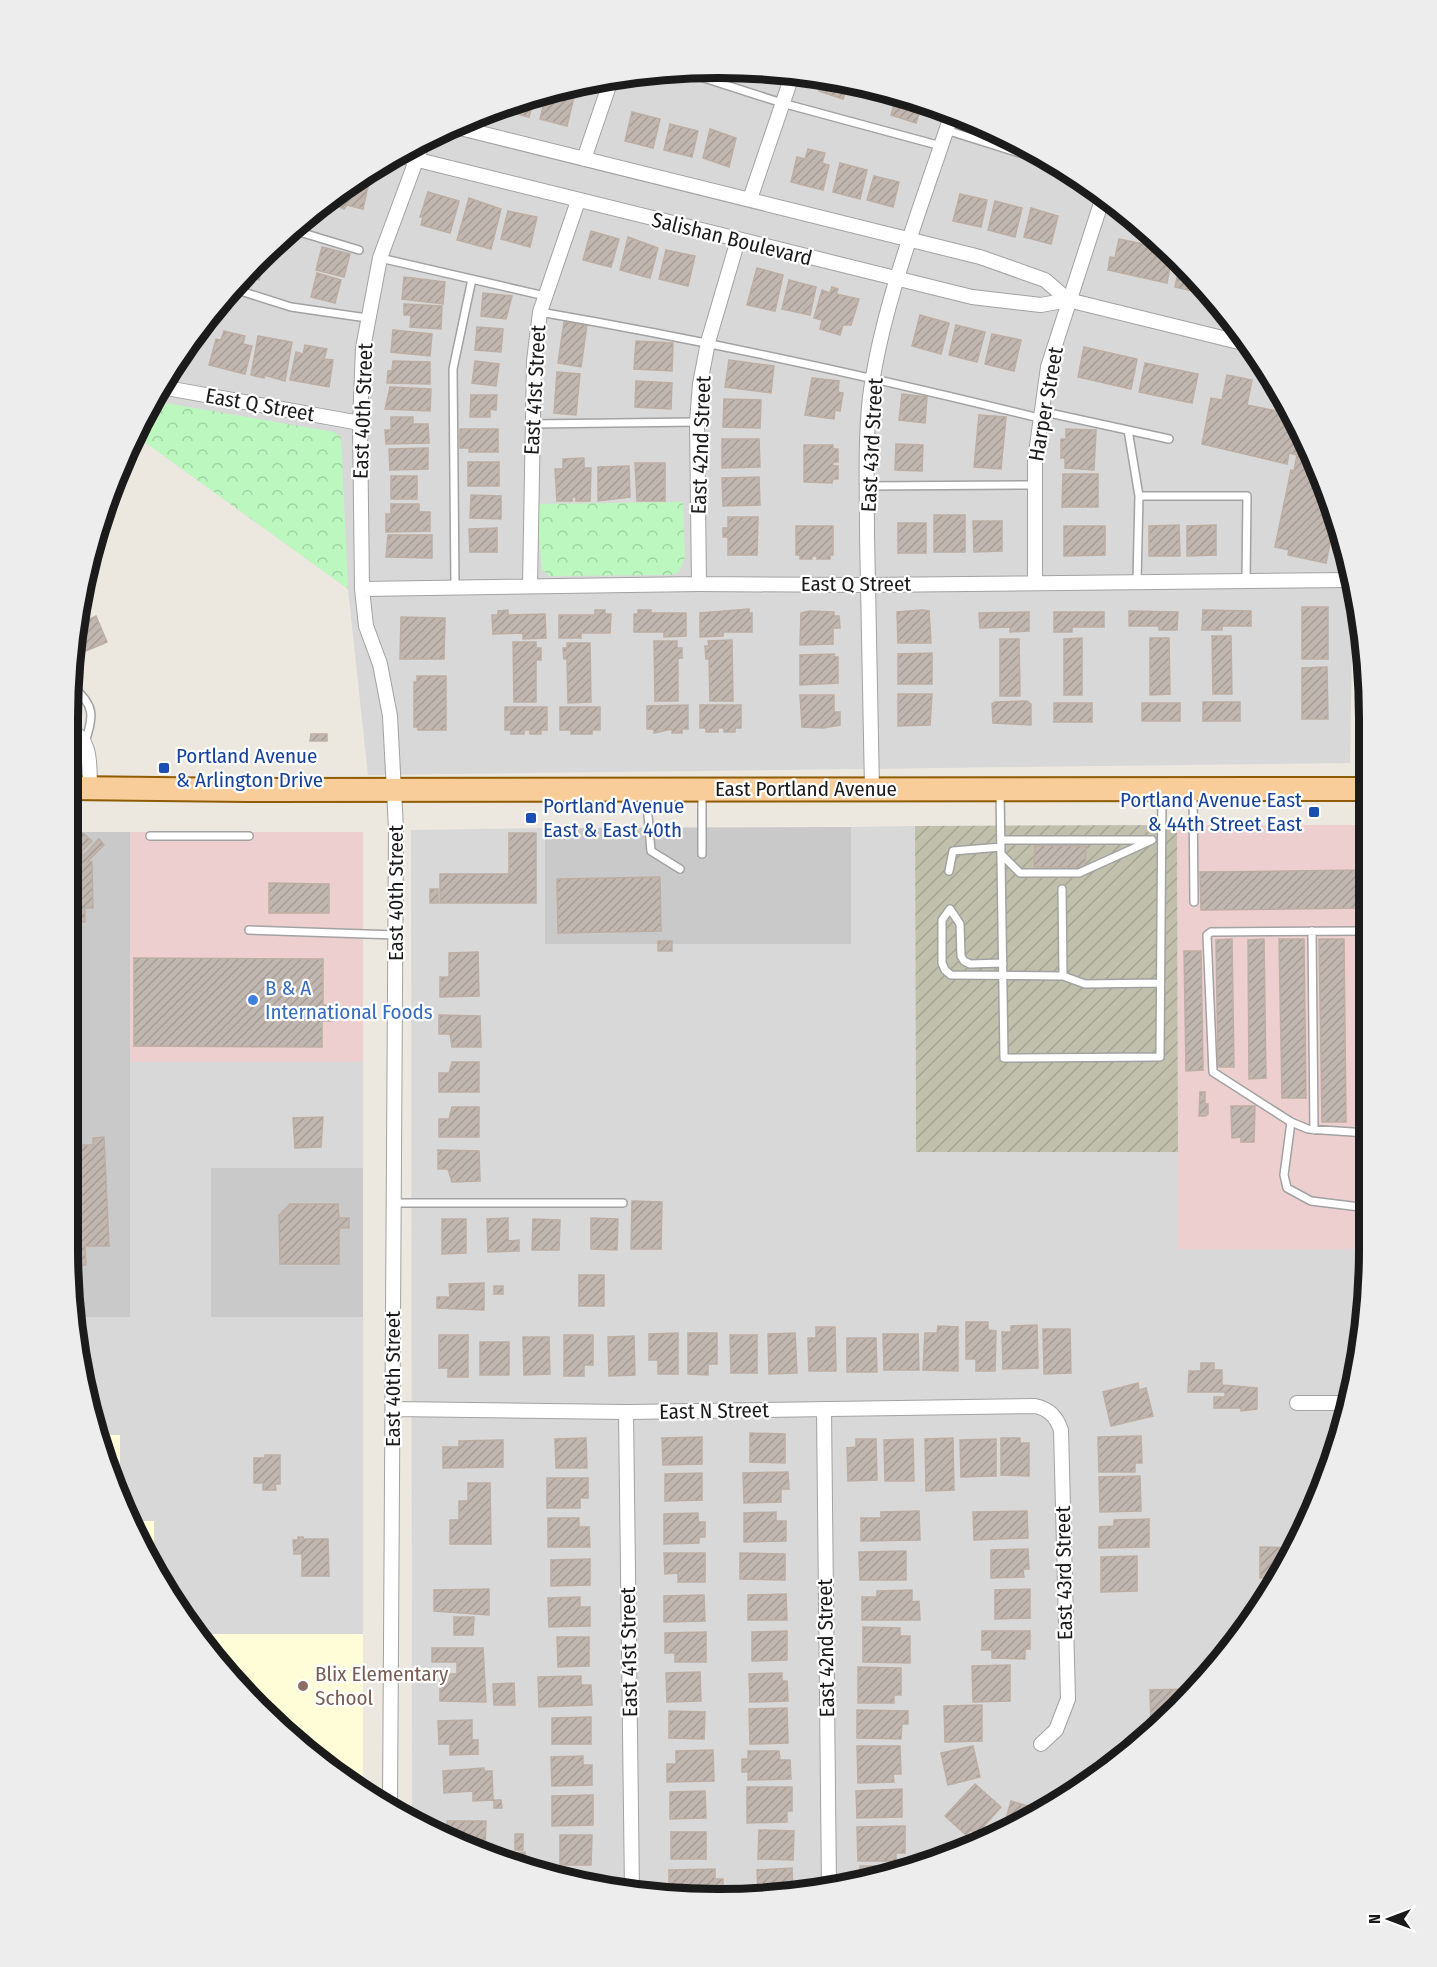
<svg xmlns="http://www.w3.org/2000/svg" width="1437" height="1967" viewBox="0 0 1437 1967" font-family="'Fira Sans Condensed',sans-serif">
<defs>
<pattern id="construction-furrows" width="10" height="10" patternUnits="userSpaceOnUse" patternTransform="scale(1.5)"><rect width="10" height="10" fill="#c0c0ac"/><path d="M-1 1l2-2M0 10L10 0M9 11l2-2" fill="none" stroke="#a4a493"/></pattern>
<pattern id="park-crowns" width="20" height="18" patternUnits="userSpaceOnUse" patternTransform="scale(1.5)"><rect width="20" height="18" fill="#bcf7bf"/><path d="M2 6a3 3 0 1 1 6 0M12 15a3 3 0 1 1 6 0" fill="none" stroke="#a1d3a4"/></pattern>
<pattern id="building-hatch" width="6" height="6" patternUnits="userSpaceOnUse" patternTransform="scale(1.5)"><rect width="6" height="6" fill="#c1b7b0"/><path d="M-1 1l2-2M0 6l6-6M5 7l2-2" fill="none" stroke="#a59d97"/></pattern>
</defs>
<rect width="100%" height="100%" fill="#ece8e0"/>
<path fill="#d9d8d8" d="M676,69L803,73L927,102L1044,155L1147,229L1235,322L1320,469L1353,592L1350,763L368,775L348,589L142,440L145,417L177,357L229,289L322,202L430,135L550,90Z
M915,826L916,1152H1178V1249H1368V1291L1347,1417L1302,1537L1235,1645L1115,1765L968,1850L803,1894L718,1899L592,1887L431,1833L412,1820L411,830L545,828V944H851V827Z
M130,1062H363V1168H211V1317H363V1634H198L177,1610L154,1566V1521H129L120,1503V1435H96L90,1417L76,1317L130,1316Z"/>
<path fill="#edcfcf" d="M1177,825H1365L1368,1249H1178Z
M130,832H363V1062H130Z"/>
<path fill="#fefdd8" d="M96,1435H120V1503L117,1498Z
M129,1521H154V1566Z
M198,1634H363V1787L289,1738Z"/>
<path fill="#c9c9c9" d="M851,827V944H545V828Z
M68,832H130V1317H76L68,1249Z
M211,1168H363V1317H211Z"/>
<path fill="url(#construction-furrows)" d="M1177,825L1178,1152H916L915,826Z"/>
<path fill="url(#park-crowns)" d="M154,401L334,432L341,437L348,589L142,440L145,417Z
M683,502L685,557L679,572L671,575L549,576L542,569L536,504Z"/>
<path fill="url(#building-hatch)" stroke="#bdaea3" stroke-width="1.5" d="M731,71L762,72L760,80Z
M824,78L848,84L843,99L819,91Z
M547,91L574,97L567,126L540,119Z
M535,95L529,117L501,110L502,108Z
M897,95L923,102L916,123L891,115Z
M632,112L660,119L653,148L625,141Z
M670,124L698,131L692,157L664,150Z
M710,129L736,138L729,167L703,158Z
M808,149L825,153L822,163L829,165L823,190L791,182L797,157L805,159Z
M840,163L867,170L860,199L833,192Z
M364,176L370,177L363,209L347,205L344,209L331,203L333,195Z
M874,176L899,182L893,207L867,200Z
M428,192L459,201L450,233L421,225L423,217H420Z
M960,194L987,200L981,227L953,221Z
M469,198L501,209L491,249L457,240Z
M995,201L1022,208L1015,237L988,230Z
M1031,208L1058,216L1051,244L1024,237Z
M508,211L537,217L530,247L501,239Z
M591,231L619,239L611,267L583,260Z
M628,237L658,248L650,278L620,270Z
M1119,239L1167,249L1172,255L1167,283L1108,270L1110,257L1115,258Z
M275,246L272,257L265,255Z
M322,247L350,254L344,277L316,270Z
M666,250L695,256L688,286L659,279Z
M261,259L265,260L259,280L244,275Z
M1180,263L1209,295L1175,287Z
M757,268L783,275L775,311L747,305Z
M317,273L341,280L335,303L311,297Z
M404,277L445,282L443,304L402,299Z
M789,280L816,287L810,315L782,309Z
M832,287L838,289L836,294L859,299L851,325H843L840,335L820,329L822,320L814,318L822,290L830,293Z
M483,293L512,296L506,319L481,316Z
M404,304L442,306L441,329L410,327L411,315H404Z
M920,315L949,323L941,354L912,346Z
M564,322L587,325L581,367L558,363Z
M956,325L985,332L977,362L949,355Z
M477,327L503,329L501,352L475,350Z
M393,330L432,334L430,356L391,352Z
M224,331L245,336L243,344L252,346L245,374L209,365L216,339L221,340Z
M992,334L1021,340L1014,371L985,364Z
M258,336L292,342L285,381L264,375V378L251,375Z
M636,341L673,343L672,371L634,369Z
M305,345L327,349L324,359L333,360L329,387L290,380L296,352L303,354Z
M1084,347L1137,359L1131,389L1078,377Z
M729,360L774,366L771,393L725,387Z
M393,361L430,362V384L387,383L388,371H392Z
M475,361L499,364L496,386L472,383Z
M1145,363L1198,374L1192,403L1139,392Z
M557,372L580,374L576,415L554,413Z
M1227,375L1252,380L1247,405L1287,413L1320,469L1331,510L1329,517H1333L1334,522L1326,563L1288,555L1289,550L1275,547L1291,470L1294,471L1297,455L1289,453L1287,464L1202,444L1211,398L1222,400Z
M812,378L839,381L838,392L843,393L840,411L835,410L834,419L805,415Z
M636,381L672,383L671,409L635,407Z
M390,387L431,389L430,411L385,409Z
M902,394L927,397L925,423L899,420Z
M471,395H497L496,410L490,409V417H470Z
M724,399L761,400L760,428L723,427Z
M979,415L1006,417L1001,469L974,467Z
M391,417H413V424H428L429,443L386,444L385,430H391Z
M460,429H498V452H469V448H460Z
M1066,429L1096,430L1094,470L1065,468V458H1061V439H1066Z
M722,439H759L760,467L722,468Z
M896,444L923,445L922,471L895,470Z
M804,445H833V449H838V462H833V466H838V479H833L832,483L804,482Z
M428,448V469L390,470L389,449Z
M584,458V468H591L590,501H576V497H572V501H557L555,469H563V459Z
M468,462H499V486H468Z
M635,463H665V501H637Z
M629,466L630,497L598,501V467Z
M1063,474H1098V507H1062Z
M391,476H417V499H391Z
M759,477L760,505L723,506L722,478Z
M471,495L501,496V519L470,518Z
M391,504H419V512H430V531L386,532V514H391Z
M934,515H965V552H934Z
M728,517H758L757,555H728V537H723V528H728Z
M973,521H1002V551L974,552Z
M898,523H926V553H898Z
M1179,525L1180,556H1149V526Z
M1216,525V555L1187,556V526Z
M796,526H833V555H830V559H817V556H812V559H800V555H796Z
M1064,526H1105V555L1064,556Z
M497,528V552H470L469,529Z
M388,535H432V558L386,557Z
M1302,607H1328V659H1302Z
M749,609V613H752V632H723V636L700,637V613Z
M508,610V615L545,614L546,638L523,639V633L493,634L492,615H498V611Z
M595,610H605V614H611L610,633H581V638H559V615H595Z
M638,610H651V613H686V636L664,637V632H634V614H638Z
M922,610L929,611L931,643H898L897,612Z
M1203,610L1251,611V626H1222V630H1202Z
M809,611L834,612V616H839L840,628H833V644L800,645L801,613Z
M1129,611L1178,612L1177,630H1159V626H1129Z
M1029,612V631L1010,632V627L980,628L979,613Z
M1054,612H1104V627H1072V632H1054Z
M96,616L107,642L76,655L80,623H89L88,620Z
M401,617L445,618L444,659H400Z
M1212,636H1231L1232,694H1213Z
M1082,638V695H1064V639Z
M1150,638H1169L1170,694L1150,695Z
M1000,639H1019L1020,696H1000Z
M732,640L733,701H710L709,659H706L705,646H709L708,641Z
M654,641H677V648H682V658H678V701H655Z
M513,642H536V648H541V660H536V702H514Z
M567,643H590L591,702L568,703L567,659H564L563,648H567Z
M932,653V684H898V654Z
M834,654V657H838V683L800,685V655Z
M1327,667L1328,719H1302V668Z
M417,676H446V730H418V727H414V682H417Z
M898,694H932L930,725L898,726Z
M800,695H834V712H840V725L823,728L802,727Z
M1027,701L1031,704V725L993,723L992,704L995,702Z
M1203,702H1240V721H1203Z
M1054,703H1092V722H1054Z
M1142,703H1180V721H1142Z
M688,705V729H682V733H672V729L654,733V729H647V706Z
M700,705H741V728H735V732H724V728H718V732H706V728H700Z
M505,707H547V730H541V734H530V730H524V734H511V730H505Z
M560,707H600V730H592V734H571V730H560Z
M311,734H327V741H310Z
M68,833H83L92,841L82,851V857L99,839L104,845L88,861L92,862L93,908H85V922H68Z
M509,833H536V903H440V874H509Z
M1035,845L1086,846L1085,868L1034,867Z
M1365,870L1366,908L1201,910L1200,872Z
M660,877L661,931L558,933L557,879Z
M269,883L329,884V913H269Z
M430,889H438V903H430Z
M1359,938H1366L1367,1125H1361Z
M1232,939L1234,1067H1218L1216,940Z
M1264,939L1266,1078L1249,1079L1248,940Z
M1279,939H1304L1306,1098H1282Z
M1319,939H1344L1346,1122H1322Z
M658,941H672V951H658Z
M1184,951H1201L1203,1070L1186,1071Z
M478,952L479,996L440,997V977H449V953Z
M134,958L323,959V1005H332V1021H322V1047L134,1046Z
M439,1015L480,1016L481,1047H452L450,1034H439Z
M452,1062H479V1092H439V1073H449Z
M1200,1092H1205V1104H1208V1114L1205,1116H1199Z
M1231,1106H1255L1254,1142H1241V1137L1232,1138Z
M452,1107H479V1137H439V1119H449Z
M323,1117L321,1147L295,1148L293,1118Z
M104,1137L109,1246H85L86,1265L70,1266L68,1217H82L81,1211H68V1145H93V1138Z
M438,1150L479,1151L480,1181L452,1182L448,1169H438Z
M632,1201L662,1202L661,1249H631Z
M290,1204H338L339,1218H349V1228H339V1264H280L279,1215Z
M508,1218V1241L519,1240V1251L488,1252L487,1219Z
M591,1218L618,1219L617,1250L591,1249Z
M442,1219H466V1253L442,1254Z
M533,1219L560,1220L559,1250H532Z
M579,1275H604V1306H579Z
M484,1283V1310L437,1308V1297H450L449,1284Z
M494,1286H503V1294H494Z
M966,1322H988V1330L996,1331L995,1371H976V1359H966Z
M1037,1325L1038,1368L1003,1369L1002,1332H1011V1326Z
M938,1326L958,1327V1371L923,1370L925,1333H937Z
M816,1327H835L836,1371H809L808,1338H816Z
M1043,1329H1070L1071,1373L1044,1374Z
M678,1333V1374H658V1360H649V1334Z
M688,1333H717V1364H708V1375L688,1374Z
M795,1333L797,1373L769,1374L768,1334Z
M883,1334H918L919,1370H884Z
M439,1335H468V1377H448V1368H439Z
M564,1335H593V1365H584V1376H564Z
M730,1335H757V1373H731Z
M634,1336L635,1375L609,1376L608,1337Z
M523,1337H549L550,1374L524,1375Z
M847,1338H876L877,1372H847Z
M480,1342H509V1375H480Z
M1201,1363H1214V1370H1222V1385L1257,1388V1409L1241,1411V1408H1214V1397H1225V1392H1188L1189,1371H1201Z
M1138,1383L1139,1390L1146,1388L1153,1416L1111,1426L1103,1392Z
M750,1433L785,1434V1463L750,1462Z
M1141,1436L1142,1463H1135V1472H1099L1098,1437Z
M702,1437V1464L663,1465L662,1438Z
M586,1438L587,1468H556L555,1439Z
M953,1438L954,1490L926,1491L925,1439Z
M1001,1438H1020V1443H1029V1476L1001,1475Z
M856,1439H876L877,1480L848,1481L847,1448L856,1447Z
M913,1439L914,1481H885L884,1440Z
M996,1439V1476L961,1477L960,1440Z
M503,1440V1467L443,1468V1447H459V1441Z
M265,1455H280V1484H275L276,1490H263V1483H254V1458H265Z
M788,1472L789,1489H781V1502L744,1503L743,1473Z
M702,1473V1500L665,1501V1474Z
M1140,1476L1141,1511L1100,1512L1099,1477Z
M547,1478H588V1498H580V1508H547Z
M468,1483H490L491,1544H450V1520H459V1501H468Z
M919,1511L920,1540L861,1541V1518H881V1512Z
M1027,1511L1028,1538L974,1540L973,1512Z
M776,1512V1521H786V1541L744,1542V1513Z
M698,1513V1522H705V1537H699V1543L664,1544V1514Z
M548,1518H579V1527H589L590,1547H548Z
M1149,1519V1547L1099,1548V1527L1114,1526V1520Z
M136,1534H147V1554Z
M298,1537H303L304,1539H328L329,1576H302V1554H294L293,1540H298Z
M1260,1547L1295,1548L1269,1590L1268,1578H1260Z
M1028,1549L1029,1569H1023L1024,1577L991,1578V1550Z
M906,1551V1580H860L859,1552Z
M664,1553H705V1582H678V1573L665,1574Z
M740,1553L785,1554V1580L740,1579Z
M1137,1556V1591L1101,1592V1557Z
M590,1559V1585L551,1586V1560Z
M489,1589V1615L434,1611V1590Z
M1030,1589V1618L995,1619V1590Z
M912,1590V1602L919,1601L920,1620H862V1597H877V1591Z
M786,1594L787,1620H748V1595Z
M704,1595L705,1621L664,1622V1596Z
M580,1597V1607H590V1626L549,1627L548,1598Z
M454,1617H474L473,1635H454Z
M863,1627L900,1628V1636H910V1663L863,1662Z
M787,1631V1660L752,1661V1632Z
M982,1631H1030V1649H1025V1659L992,1658V1650H982Z
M706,1632V1662H675V1653H665V1633Z
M557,1637H589V1666L558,1667Z
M432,1648H483L486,1702L440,1701V1674H457V1662H432Z
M1010,1665V1701L973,1702L972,1666Z
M858,1667L901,1668V1695H894V1703H858Z
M700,1672L701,1701L667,1702L666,1673Z
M782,1673V1681H787L788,1701L750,1702L749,1674Z
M581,1676V1685H591L592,1705L539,1707L538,1677Z
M514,1683L515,1705H494L493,1684Z
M1187,1689V1693L1151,1729L1150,1690Z
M982,1705V1741L945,1742L944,1706Z
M787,1708L788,1743L750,1744L749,1709Z
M857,1710L908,1711V1724H902L901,1739L857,1738Z
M669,1711L705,1712L704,1739L669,1738Z
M283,1714L298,1732L290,1738L275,1721Z
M591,1717V1744H552V1718Z
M472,1720V1740H478V1754L450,1755V1744H439L438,1721Z
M857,1746H900L901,1774H893L894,1782L858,1783Z
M973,1746L980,1777L948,1785L941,1753Z
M713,1750L714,1781L667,1782V1764H676V1751Z
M748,1751H779L780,1760H790L791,1779L748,1780V1772H742V1759H748Z
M583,1756V1765H592V1785L552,1786L551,1757Z
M484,1768V1771H492L493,1800L473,1801V1791L444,1793L443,1771Z
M975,1784L1001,1807L976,1835L971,1830L966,1835L945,1816Z
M747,1787H792V1811H787V1822L747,1823Z
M902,1789V1817L857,1818L856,1791Z
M705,1791L706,1818L670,1819V1792Z
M593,1795V1825L552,1826V1796Z
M1057,1798L1045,1805V1799Z
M494,1800H501L502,1808H494Z
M1011,1801L1038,1809L1003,1830Z
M447,1821H486L485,1849L447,1838Z
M905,1826V1853H896V1861H858L857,1827Z
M759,1830L794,1831L793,1860L758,1859Z
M671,1832H706V1859H671Z
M515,1834H523V1850H515Z
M560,1835H592L591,1865H560Z
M525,1852L526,1865L513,1860V1853Z
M860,1866H896V1869L860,1879Z
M792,1868L793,1895L758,1896L757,1870Z
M715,1869V1879H723V1899L677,1895V1887L669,1888V1870Z
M560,1876L595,1877L594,1887H592Z"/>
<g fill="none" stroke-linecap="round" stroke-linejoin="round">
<g stroke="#a2a2a2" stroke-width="10">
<path id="lane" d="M676,69L782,103L941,146
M946,130L1058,165
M293,230L359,250
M380,258L545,296
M231,288L291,307L367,318
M540,312C708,341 873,377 1039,418
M1040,411L1169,439
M531,424L697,422
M1128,430L1139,496L1137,581
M867,486L1035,485
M1139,496H1247L1246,580
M455,587L453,369L472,279
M72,686C95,705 94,716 85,742
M1000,791L1004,1058L1160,1057L1162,792
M1193,791L1194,902
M646,792L651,851L680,869
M702,794V854
M150,836H249
M1001,840H1149
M1002,855L1020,873H1079L1152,840
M949,871L953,851L1001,847
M249,930L396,935
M1312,931L1314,1130
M1366,931L1211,932L1207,935L1213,1072L1291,1122L1308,1129L1367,1133
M1003,963L970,964L964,961L961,956L960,924L950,909L942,920V963L945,970L951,975L1063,976L1062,889
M1063,976L1085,984L1160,983
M1291,1122L1284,1175L1287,1188L1311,1201L1368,1208
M394,1203H623"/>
</g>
<g stroke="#a2a2a2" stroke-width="16">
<path id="street" d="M452,126L980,257L1045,280L1068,300
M398,155L972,297L1041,305L1068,300L1247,344
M584,159L611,80
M750,199L793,73
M161,387L360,423
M166,388L177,357
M1035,582V460L1048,367L1103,197
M699,584L697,422L700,384L708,342L738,240
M530,586L534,361L540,312L578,201
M362,589L699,584L867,585L1350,580
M68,730C93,738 89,766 90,788
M872,789C870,704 868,619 867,534C867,488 865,442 870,397C882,303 923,203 952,113
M1297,1403H1350
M393,1409L626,1412L1035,1406C1049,1409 1056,1416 1061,1430L1068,1699L1056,1730L1041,1744
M824,1409L829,1887
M626,1412L632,1891
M390,1805L396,829L390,716L380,664L366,626L362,589L360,423L363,348L380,258L424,139"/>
</g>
<g stroke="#8e5c04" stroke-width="26">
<path id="primary" d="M68,788L248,790L1365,789"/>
</g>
<use href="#lane" stroke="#fff" stroke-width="7"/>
<use href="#street" stroke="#fff" stroke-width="14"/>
<use href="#primary" stroke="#f9cd99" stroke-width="22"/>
</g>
<g fill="#1a4fb4" stroke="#fff" stroke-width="2">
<rect x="158" y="762" width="12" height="12" rx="3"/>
<rect x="1308" y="806" width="12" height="12" rx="3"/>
<rect x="525" y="812" width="12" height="12" rx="3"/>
</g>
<circle fill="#3f7fe0" stroke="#fff" stroke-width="2" cx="253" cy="1000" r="6"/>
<circle fill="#8d6e63" stroke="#fff" stroke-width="2" cx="303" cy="1686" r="6"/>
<g text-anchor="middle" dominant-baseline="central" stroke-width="4.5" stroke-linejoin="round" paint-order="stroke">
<g font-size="21" fill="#1b1b1b" stroke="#fff">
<text transform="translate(732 239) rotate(14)">Salishan Boulevard</text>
<text transform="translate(535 390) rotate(-87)">East 41st Street</text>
<text transform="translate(1046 404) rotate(-80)">Harper Street</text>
<text transform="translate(260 405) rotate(10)">East Q Street</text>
<text transform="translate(363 411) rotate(-88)">East 40th Street</text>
<text transform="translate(701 445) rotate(-88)">East 42nd Street</text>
<text transform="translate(872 445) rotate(-87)">East 43rd Street</text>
<text x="856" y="584">East Q Street</text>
<text x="806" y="789">East Portland Avenue</text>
<text transform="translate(396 893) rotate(-90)">East 40th Street</text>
<text transform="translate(393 1379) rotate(-90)">East 40th Street</text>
<text transform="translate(714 1411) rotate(-1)">East N Street</text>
<text transform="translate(1064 1573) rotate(-91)">East 43rd Street</text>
<text transform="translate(826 1648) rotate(-91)">East 42nd Street</text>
<text transform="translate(629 1652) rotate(-91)">East 41st Street</text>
</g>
<g font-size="21" fill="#164399" stroke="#fff" text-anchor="start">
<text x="176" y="756">Portland Avenue<tspan x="176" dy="24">&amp; Arlington Drive</tspan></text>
<text x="1302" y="800" text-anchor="end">Portland Avenue East<tspan x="1302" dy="24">&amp; 44th Street East</tspan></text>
<text x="543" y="806">Portland Avenue<tspan x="543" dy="24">East &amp; East 40th</tspan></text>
</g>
<g font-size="21" fill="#366cbe" stroke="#fff" text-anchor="start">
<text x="265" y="988">B &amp; A<tspan x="265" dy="24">International Foods</tspan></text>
</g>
<g font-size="21" fill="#785e54" stroke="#fff" text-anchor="start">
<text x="315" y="1674">Blix Elementary<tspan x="315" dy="24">School</tspan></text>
</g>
</g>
<path d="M0 0H1437V1967H0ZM718 78H719A640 640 0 0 1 1359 718V1249A640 640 0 0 1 719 1889H718A640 640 0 0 1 78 1249V718A640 640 0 0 1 718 78Z" fill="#ededed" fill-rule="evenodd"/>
<path fill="none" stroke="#1b1b1b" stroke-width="8" d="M718 78H719A640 640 0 0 1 1359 718V1249A640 640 0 0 1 719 1889H718A640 640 0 0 1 78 1249V718A640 640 0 0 1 718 78Z"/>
<g transform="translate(1389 1919) rotate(270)" stroke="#ffffff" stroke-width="4.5" paint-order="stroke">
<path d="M0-4.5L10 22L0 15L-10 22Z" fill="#1b1b1b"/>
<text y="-9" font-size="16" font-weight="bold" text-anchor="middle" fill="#1b1b1b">N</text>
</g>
</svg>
